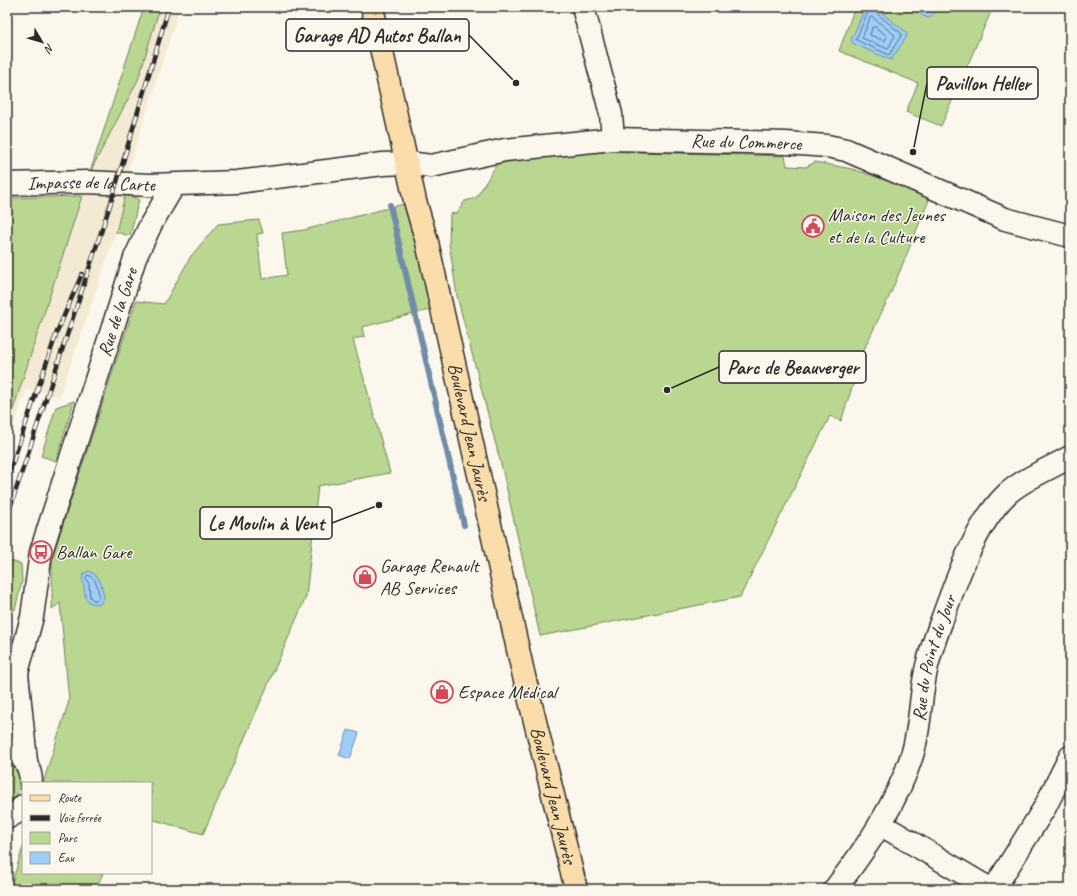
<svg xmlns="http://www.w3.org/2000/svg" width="1077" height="896" viewBox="0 0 1077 896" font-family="Caveat,sans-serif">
<rect width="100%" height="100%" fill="#fbf7ec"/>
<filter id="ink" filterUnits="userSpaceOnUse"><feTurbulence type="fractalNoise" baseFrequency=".025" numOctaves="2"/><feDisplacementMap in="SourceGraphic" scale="8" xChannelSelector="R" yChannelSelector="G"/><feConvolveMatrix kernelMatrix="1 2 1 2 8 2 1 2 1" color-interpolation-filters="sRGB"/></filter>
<g filter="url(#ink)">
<path fill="#f4e9d3" d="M159,7H180L128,170L127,194L125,195L116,232L59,397L26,389L7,446V428L90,172L138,80Z"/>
<path fill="#b9d790" stroke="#72815e" d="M144,7H160L138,80L90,172Z
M855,7H993L941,126L906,112L918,83L839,51Z
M557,150L785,156L787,166L806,167L815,162L852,169L931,195L890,295L866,345L841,421L830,416L740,597L540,636L502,468L457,296L449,242L450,214L457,213L465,201L476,198L497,164Z
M125,195L139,199L130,236L116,232Z
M82,196L7,428V198Z
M415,201L441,307L362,327L364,337L353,339L390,473L318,486L306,597L203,834L151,819V783H43L69,701L60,603L52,609V558L136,301L164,304L191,256L218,224L259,220L263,233L257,234L262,279L287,275L282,233L304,230Z
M74,401L56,461L41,456L56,407Z
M7,560L21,564L22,581L15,610L7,608Z
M11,694L18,742L7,737V705Z
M7,760C26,772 23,793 7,806Z
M23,847V873H103L96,889H10Z"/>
<path fill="#9dcdf9" stroke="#6f8ca7" d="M866,7H874L906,32L907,36L891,60L854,44L851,40Z
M913,7H941L929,18L923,16Z
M89,571C101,576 102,587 104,598L100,604C79,604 88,592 82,579L84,573Z
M348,730L359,733L350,759L339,755Z"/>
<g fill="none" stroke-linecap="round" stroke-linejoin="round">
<path stroke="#596c7d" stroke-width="1" d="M870,8L902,34L889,55L856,40Z
M872,17L895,35L888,49L862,38L870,18Z
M875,27L887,36L885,41L870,35L872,28Z
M88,575C97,578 98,589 99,597L97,600H93L90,597L89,584L86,578Z"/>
<path stroke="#6f8ca7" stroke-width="6" d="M390,205L464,525"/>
<g stroke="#2b2b2b" stroke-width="25">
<g id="minor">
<path d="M583,7L611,114L613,139"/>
<path id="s1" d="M7,184L87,182L149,185L237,182L383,164L408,163L431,166L505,150L613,139L786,143L827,146L846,150L1005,219L1070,236"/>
<path d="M17,673L26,761"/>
<path id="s2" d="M7,691L17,673L32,617L41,552L135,258L151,224L174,185"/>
<path d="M7,746C22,755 31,765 31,783"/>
<path d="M7,818L19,811L23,806"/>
<path d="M880,824L990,889"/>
<path id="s3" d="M835,889C867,847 897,804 913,752C921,724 920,694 927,666C931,649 937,633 943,617C957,578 977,522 1007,494C1023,479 1051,468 1070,457"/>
<path d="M994,889L1045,807L1070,757"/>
</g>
</g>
<g stroke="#2b2b2b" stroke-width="25">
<g id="major">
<path id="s4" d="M372,7L415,201L427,242L523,672L576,889"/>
</g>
</g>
<use href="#minor" stroke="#fbf7ec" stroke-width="22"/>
<use href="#major" stroke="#faddab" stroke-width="22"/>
<g stroke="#2b2b2b" stroke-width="4.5">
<path id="rail" d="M7,479L57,332L82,274
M7,517L111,202L169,7"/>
</g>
<use href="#rail" stroke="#fbf7ec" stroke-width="3" stroke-dasharray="9" stroke-linecap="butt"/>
</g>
</g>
<defs>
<g id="civic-ring" transform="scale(1.15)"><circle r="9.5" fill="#fbf7ec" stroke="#d1495b" stroke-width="1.5"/><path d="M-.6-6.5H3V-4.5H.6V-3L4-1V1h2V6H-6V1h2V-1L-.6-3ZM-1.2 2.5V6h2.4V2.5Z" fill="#d1495b"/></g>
<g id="bus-ring" transform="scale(1.15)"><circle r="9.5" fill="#fbf7ec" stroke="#d1495b" stroke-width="1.5"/><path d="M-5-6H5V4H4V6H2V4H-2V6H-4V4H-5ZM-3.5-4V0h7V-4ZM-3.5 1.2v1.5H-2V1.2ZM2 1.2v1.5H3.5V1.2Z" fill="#d1495b"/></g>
<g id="shop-ring" transform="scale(1.15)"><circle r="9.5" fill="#fbf7ec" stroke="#d1495b" stroke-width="1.5"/><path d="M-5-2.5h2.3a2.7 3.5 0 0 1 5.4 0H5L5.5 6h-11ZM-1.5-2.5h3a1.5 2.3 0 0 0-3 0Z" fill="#d1495b"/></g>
</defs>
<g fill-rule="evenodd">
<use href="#civic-ring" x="813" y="226"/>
<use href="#bus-ring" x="41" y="552"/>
<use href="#shop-ring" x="365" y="577"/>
<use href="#shop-ring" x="442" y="692"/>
</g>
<g text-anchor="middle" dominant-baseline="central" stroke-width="3" stroke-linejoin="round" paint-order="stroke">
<g font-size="19" fill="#2b2b2b" stroke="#fbf7ec">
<text stroke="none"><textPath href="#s1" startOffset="743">Rue du Commerce</textPath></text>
<text stroke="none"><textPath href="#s1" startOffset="84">Impasse de la Carte</textPath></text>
<text stroke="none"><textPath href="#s2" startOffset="396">Rue de la Gare</textPath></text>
<text stroke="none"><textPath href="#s4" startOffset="436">Boulevard Jean Jaurès</textPath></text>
<text stroke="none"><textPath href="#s3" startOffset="255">Rue du Point du Jour</textPath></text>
<text stroke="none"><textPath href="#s4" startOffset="809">Boulevard Jean Jaurès</textPath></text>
</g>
<g font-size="19" fill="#2b2b2b" stroke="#fbf7ec" text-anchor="start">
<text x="828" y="215">Maison des Jeunes<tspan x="828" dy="22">et de la Culture</tspan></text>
<text x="56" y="552">Ballan Gare</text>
<text x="380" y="566">Garage Renault<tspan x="380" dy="22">AB Services</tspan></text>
<text x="458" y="692">Espace Médical</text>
</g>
</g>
<path fill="none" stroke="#2b2b2b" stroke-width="1.5" d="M516 83L469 35M913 152L927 83M667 390L719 367M379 505L332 523"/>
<g fill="#2b2b2b" stroke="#fbf7ec" stroke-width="1.5">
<circle cx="516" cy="83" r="4"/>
<circle cx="913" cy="152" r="4"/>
<circle cx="667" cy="390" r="4"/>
<circle cx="379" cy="505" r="4"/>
</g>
<g fill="#fbf7ec" stroke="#2b2b2b" stroke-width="1.5">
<rect x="286" y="19" width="183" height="32" rx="4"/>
<rect x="927" y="67" width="111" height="32" rx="4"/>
<rect x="719" y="351" width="147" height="32" rx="4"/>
<rect x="200" y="507" width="132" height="32" rx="4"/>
</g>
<g font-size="20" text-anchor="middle" font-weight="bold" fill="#2b2b2b">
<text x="377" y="42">Garage AD Autos Ballan</text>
<text x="983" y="90">Pavillon Heller</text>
<text x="793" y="374">Parc de Beauverger</text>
<text x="266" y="530">Le Moulin à Vent</text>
</g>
<rect width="1077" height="896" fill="none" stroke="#fbf7ec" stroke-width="24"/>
<rect x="12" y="12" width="1053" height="872" fill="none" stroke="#2b2b2b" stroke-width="1.5" filter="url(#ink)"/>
<rect x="22" y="782" width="130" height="92" fill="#fbf7ec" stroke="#a8a59f"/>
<rect x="30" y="795" width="20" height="6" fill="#faddab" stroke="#a8a59f"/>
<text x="58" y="802" font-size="12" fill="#2b2b2b">Route</text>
<rect x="30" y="815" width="20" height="6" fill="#2b2b2b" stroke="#a8a59f"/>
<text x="58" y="822" font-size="12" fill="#2b2b2b">Voie ferrée</text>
<rect x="30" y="832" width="20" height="12" fill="#b9d790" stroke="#a8a59f"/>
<text x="58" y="842" font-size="12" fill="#2b2b2b">Parc</text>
<rect x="30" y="852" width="20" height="12" fill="#9dcdf9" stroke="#a8a59f"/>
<text x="58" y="862" font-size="12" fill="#2b2b2b">Eau</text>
<g transform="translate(42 42) rotate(128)" stroke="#fbf7ec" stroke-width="3" paint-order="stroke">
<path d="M0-3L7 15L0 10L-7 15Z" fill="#2b2b2b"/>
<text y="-6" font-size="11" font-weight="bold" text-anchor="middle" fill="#2b2b2b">N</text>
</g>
</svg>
